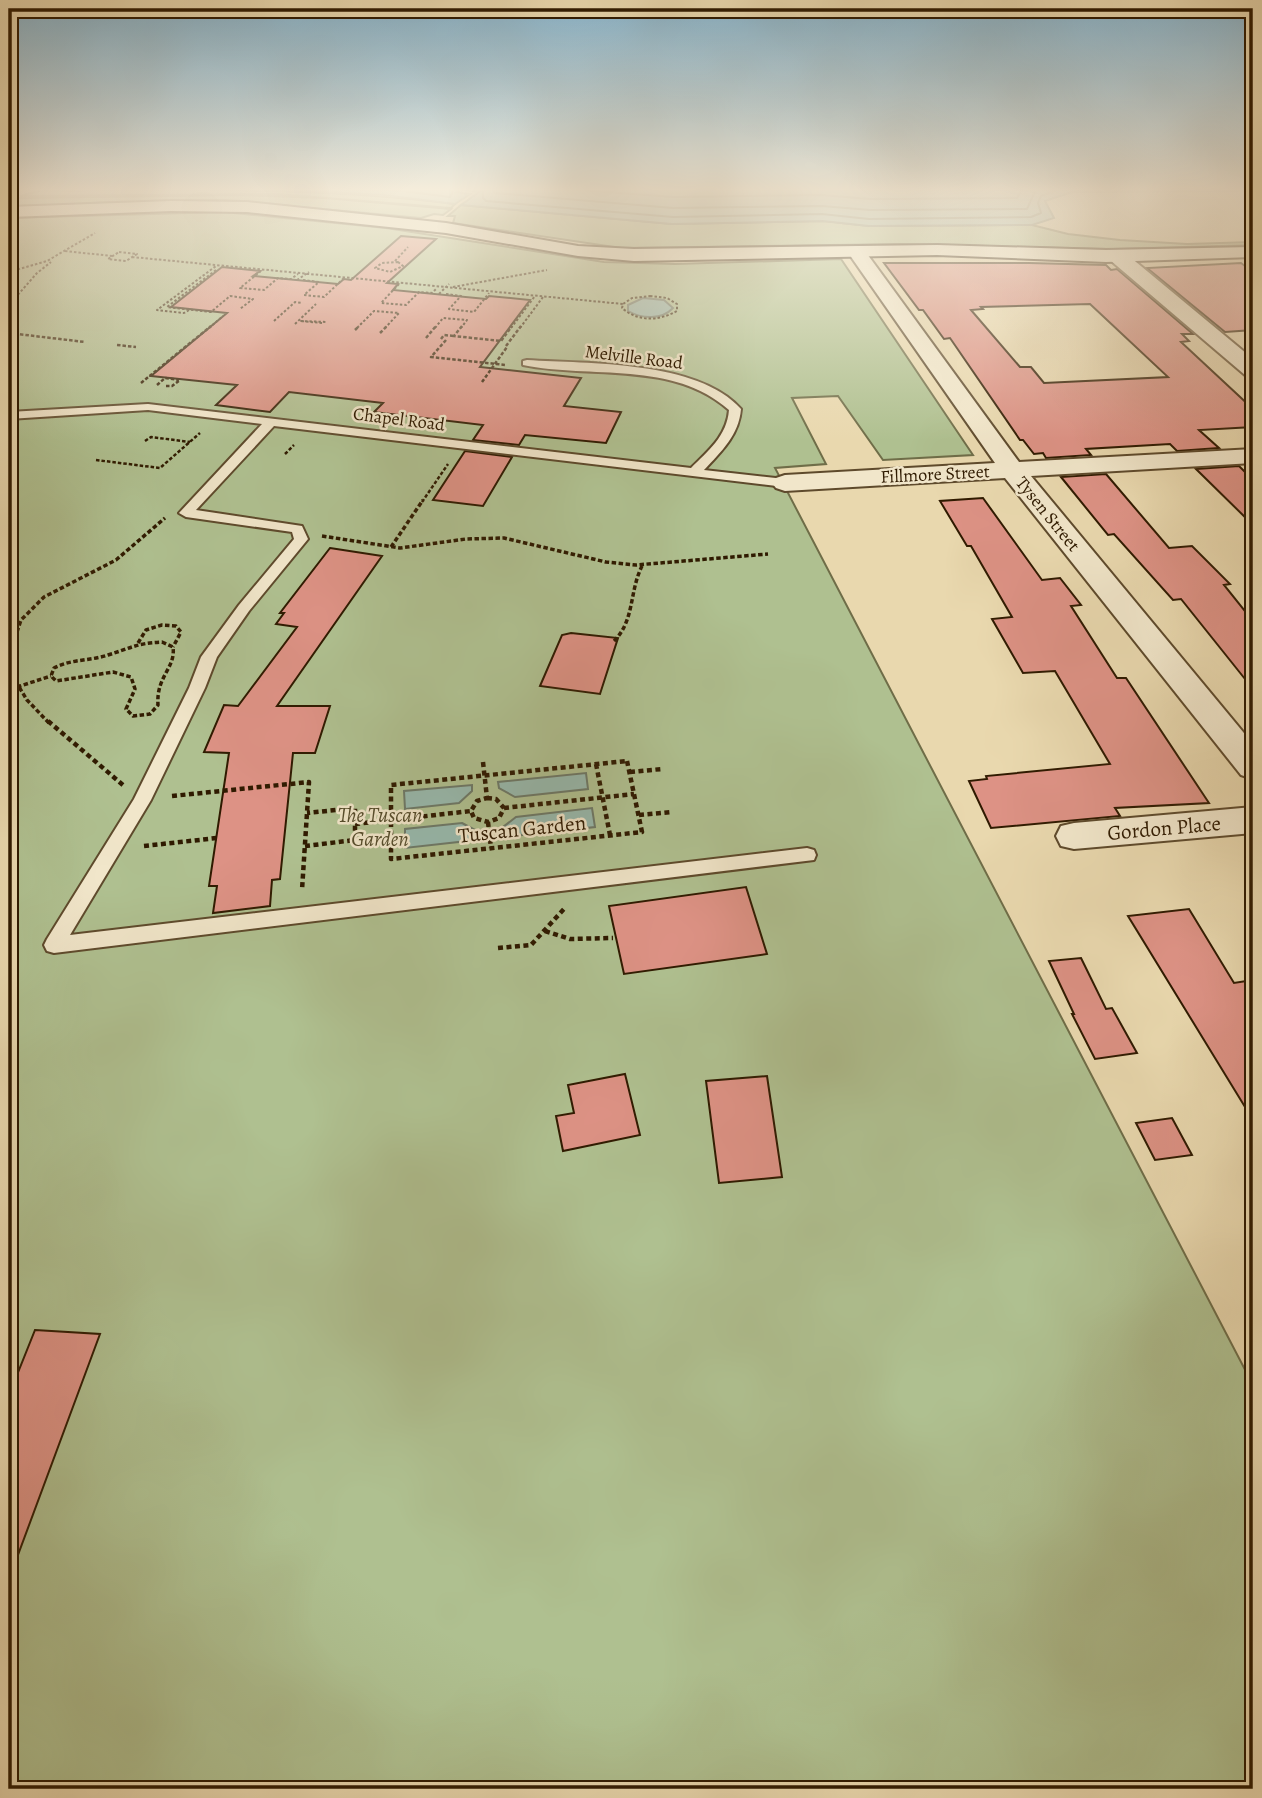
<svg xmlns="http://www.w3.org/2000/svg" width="1262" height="1798" viewBox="0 0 1262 1798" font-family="Alegreya,serif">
<rect width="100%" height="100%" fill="#e9d8ae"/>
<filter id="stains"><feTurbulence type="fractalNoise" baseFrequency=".00286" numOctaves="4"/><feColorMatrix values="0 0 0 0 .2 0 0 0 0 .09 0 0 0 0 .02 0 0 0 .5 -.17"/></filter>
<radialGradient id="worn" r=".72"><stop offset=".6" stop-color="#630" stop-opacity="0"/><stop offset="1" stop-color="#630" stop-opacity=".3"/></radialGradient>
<path fill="#afc090" stroke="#6f6d48" stroke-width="2" d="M87,189C211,189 332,189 455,204L451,208L277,194L20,196L41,190L84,191Z
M241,195L325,198L451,209L443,215L434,214L421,218L225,200L106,202L9,208V200L16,198Z
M461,205L672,224L823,221L869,226L1032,225L1068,234L1120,240L1187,244L1253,242V245L1113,249L900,244L621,248L453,223L455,216H448Z
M224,212L386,228L604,262L675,264L841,259L973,455L883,460L838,396L792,398L826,464L775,468L1253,1385V1789H9V218Z"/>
<path fill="#97b9ad" stroke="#6d7968" stroke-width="2" d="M275,189H1253V191L1072,192L1045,201L1054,218L1032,225L869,226L823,221L672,224L461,205L479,192L460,189L457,192L470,194L455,204L384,195Z
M643,298L664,300L673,308C662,320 642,319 628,311V305Z
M586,773L588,789L515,797L499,788L498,782Z
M472,785V791L459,803L405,809L404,791Z
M592,808L595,827L504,837L503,827L516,817Z
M462,823L475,830L476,840L405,848V829Z"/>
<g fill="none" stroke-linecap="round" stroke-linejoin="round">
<path stroke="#636a56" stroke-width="2" d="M387,189L450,197L454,189
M483,189V198L486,201L673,217L822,214L869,219L1031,217L1041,213L1038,203L1041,196L1059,189
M492,189L495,193L673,208L822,206L870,210L1027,209L1036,189
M569,189L673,197L822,195L870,199L1017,198L1022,189"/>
</g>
<path fill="#dd9285" stroke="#2f1a00" stroke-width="2" fill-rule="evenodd" d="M401,236L436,239L387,283L398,284L393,290L486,299L489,296L530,300L480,367L581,378L564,406L621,412L606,443L525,435L519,445L473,440L483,425L374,412L383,403L289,392L270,412L216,405L237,385L151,376L227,313L171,307L222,267L260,271L253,276L338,284L344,279L351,280Z
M884,263H1029L1106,265L1111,270L1117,269L1193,334H1182L1189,341L1181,342L1253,409V427L1199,430L1219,448L1177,451L1170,444L1086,449L1091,455L1046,458L1043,453L1034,454L1023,440H1020L950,338L944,339L923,310H919ZM1090,304L1168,377L1044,383L1031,367H1020L971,310L983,309L981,307Z
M1241,263L1253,272V330L1225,332L1147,268Z
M465,451L512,457L483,506L433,500Z
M1239,466L1253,480V525L1196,469Z
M1106,474L1169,548L1192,546L1230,584L1224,585L1253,621V689L1181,599L1173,600L1114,534L1108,535L1061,477Z
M983,498L1042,580L1060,578L1081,605L1071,606L1117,678H1126L1209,803L1115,808L1120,816L991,828L969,781L987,779L986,776L1110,764L1055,671L1023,673L992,619L1012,617L971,546H967L940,501Z
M330,548L382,556L277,706H330L315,753H293L280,879L272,880L270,906L213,913L217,886H209L229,753L204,752L224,705L238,706L297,627L276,624L284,613H280Z
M571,633L618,638L600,694L540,686L562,635Z
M746,887L767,954L624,974L609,906Z
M1189,909L1234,983L1253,980V1120L1128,916Z
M1081,958L1106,1009L1112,1008L1137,1053L1095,1059L1072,1014H1074L1049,961Z
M625,1074L640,1135L563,1151L556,1116L574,1113L568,1085Z
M767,1076L782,1177L719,1183L706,1081Z
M1172,1118L1192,1155L1155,1160L1136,1123Z
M35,1330L100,1334L12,1571H9V1395Z"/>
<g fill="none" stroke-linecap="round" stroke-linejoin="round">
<g stroke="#5e4a2c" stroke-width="4">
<path id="service" d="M527,360C588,364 698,360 741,409C739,435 721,452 704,470L785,479L791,483L785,487L274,426L196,510L302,526L308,539L249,611L217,657L205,688L151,800L70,935L807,848L814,850L816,855L814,860L54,953L47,951L44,945L47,939L134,799L189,688L201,657L239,605L294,539L292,532L186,517L179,513L262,424L148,410L9,419V412L148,404L691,468C708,451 727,436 729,410C673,360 591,379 523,365V361Z"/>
</g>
<g stroke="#5e4a2c" stroke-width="4">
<path id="minor" d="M856,246L862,247L1019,462L1253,449V463L1031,476L1253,744V779L1241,775L1005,478L785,491L776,488L772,483L776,478L785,475L995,463L847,251Z
M1117,250L1124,252L1253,359V377L1245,375L1110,260L1108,256Z
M1253,807V833L1074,849L1061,846L1056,836L1061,826L1074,823Z"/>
</g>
<g stroke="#2f1a00" stroke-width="4">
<path id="secondary" d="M171,201L247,202L446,223L578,246L634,249L937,245L1106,250L1253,247V257L1106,262L937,255L634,261L578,256L446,233L247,212L171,211L9,217V207Z"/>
</g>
<path stroke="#2f1a00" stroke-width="2" stroke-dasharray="2.5 2" stroke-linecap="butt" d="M65,251L112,256
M119,252L137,254L126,261L108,259Z
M132,257L623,304
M395,261L408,247
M398,262L403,266L390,272L375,268L382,263Z
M216,270L167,307L211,312L230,296L253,299L240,309
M261,271L240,288L264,290L278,278L291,279L298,274
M9,272L47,261L95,233
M297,280L309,272
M303,280L319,282L304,295L324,297L344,278
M399,284L381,303L406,305L419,292L432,293L437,288
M453,287L547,270
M439,294L449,284
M446,294L461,296L449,309L474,312L489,293
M650,296L667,298L677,304V311C659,321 638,322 622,308L623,304L632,298Z
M9,305L37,273L51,262
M189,310L184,313L157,310L216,266
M274,321L295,302L302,303
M322,323L300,321L327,322
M295,324L316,304
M209,328L223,316
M357,328L374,311L399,313L385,328
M435,328L443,318L467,320L461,328
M511,328L535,296
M520,328L543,297"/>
<path stroke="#2f1a00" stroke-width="2.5" stroke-dasharray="3.5 2" stroke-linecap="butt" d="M462,326L454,336L501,341L512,326
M355,330L359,326
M9,333L85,342
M380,333L387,326
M426,338L436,326
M441,339L444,335L454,336
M446,340L431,357L506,365
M117,345L136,347
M506,346L521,326
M482,382L507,347
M141,383L211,326
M157,385L165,378L179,380
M166,386H172L180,380
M145,441L151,437L190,442
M285,454L294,445
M96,460L160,468L200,433
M422,502L448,464"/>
<path stroke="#2f1a00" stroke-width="3.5" stroke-dasharray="4.5 2.5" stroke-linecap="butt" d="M322,536L400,548L466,539L504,538L606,562L636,565L768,554
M391,547L423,500
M614,641C635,620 629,592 642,566
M162,642L173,647C176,668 156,676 158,705L150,714L133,716L126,709L135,689L131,677L113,672L56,681L51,676L54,668C71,659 90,661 108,655C131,648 137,643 162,642Z
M138,643L146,630L162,625L176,626L181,632L173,647
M17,687L51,676
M49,723L27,700L13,677L10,653L21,620L44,597L116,560L165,518"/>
<path stroke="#2f1a00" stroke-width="4.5" stroke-dasharray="5 3.5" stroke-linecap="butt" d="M48,721L123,785
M627,761L642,832L391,859V785Z
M483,762L487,798
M596,764L610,835
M630,772L662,769
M172,796L309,782L302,890
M487,798L496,799L504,808L499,818L488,822L474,818L471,811L477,801Z
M504,808L634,794
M639,815L672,812
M488,822L491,848
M355,824L471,811
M144,846L217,838
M305,846L355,840V808L307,813
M545,931L570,939L613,938
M498,948L531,945L564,909"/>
<use href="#service" fill="#f1e6ca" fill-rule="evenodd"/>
<use href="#minor" fill="#f1e6ca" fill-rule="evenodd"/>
<use href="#secondary" fill="#f1e6ca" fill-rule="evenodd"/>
</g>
<linearGradient id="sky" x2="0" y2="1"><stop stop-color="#87b6d0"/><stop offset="0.43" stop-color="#f5eddb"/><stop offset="1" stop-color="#f5eddb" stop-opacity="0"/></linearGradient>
<rect width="1262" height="441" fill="url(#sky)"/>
<g text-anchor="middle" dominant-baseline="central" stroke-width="5" stroke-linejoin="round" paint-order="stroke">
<g font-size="18" fill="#2f1a00" stroke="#f1e6ca">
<text transform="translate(634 357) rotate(7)">Melville Road</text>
<text transform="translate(399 419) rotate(7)">Chapel Road</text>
<text transform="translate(935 474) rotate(-3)">Fillmore Street</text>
<text transform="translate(1048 514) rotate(51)">Tysen Street</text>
</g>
<g font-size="21" font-style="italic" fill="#554c2b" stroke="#f1e6ca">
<text x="380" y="815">The Tuscan<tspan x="380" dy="24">Garden</tspan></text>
</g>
<g font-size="21" fill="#2f1a00" stroke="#f1e6ca">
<text transform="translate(1164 828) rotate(-5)">Gordon Place</text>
<text transform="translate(522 829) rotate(-6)">Tuscan Garden</text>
</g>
</g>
<rect width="1262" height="1798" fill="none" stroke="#e9d8ae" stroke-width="35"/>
<rect x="10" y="10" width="1241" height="1777" fill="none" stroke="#2f1a00" stroke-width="3.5"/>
<rect x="18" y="18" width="1227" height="1763" fill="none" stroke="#2f1a00" stroke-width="2"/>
<rect width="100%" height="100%" filter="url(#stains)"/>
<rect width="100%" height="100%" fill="url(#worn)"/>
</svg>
